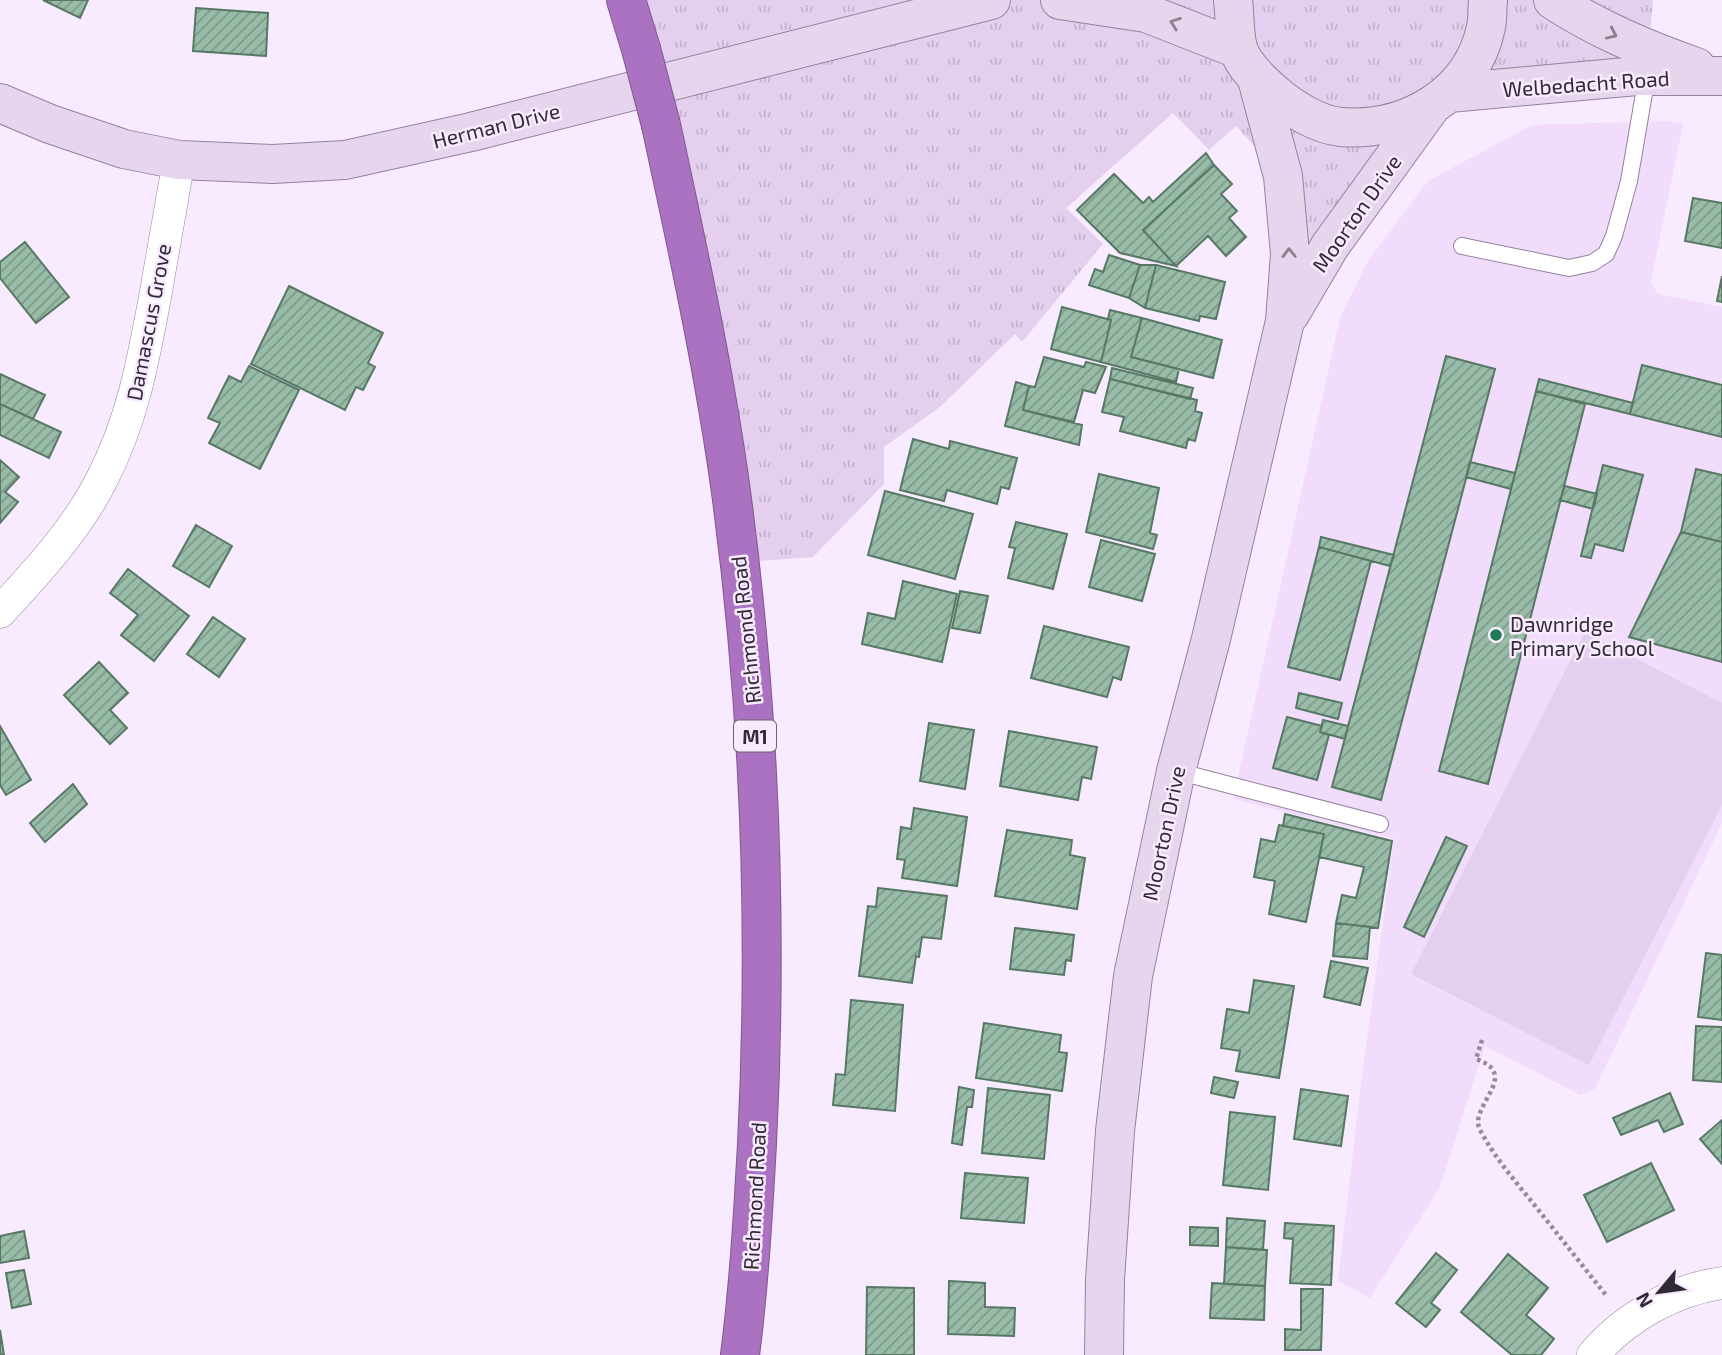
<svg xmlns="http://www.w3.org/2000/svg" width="1722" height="1355" viewBox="0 0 1722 1355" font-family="'Exo 2',sans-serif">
<defs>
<pattern id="grass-tufts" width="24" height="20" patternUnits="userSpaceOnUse" patternTransform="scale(1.75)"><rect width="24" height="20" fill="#e4cfee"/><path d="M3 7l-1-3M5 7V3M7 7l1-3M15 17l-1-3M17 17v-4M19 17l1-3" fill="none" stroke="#c4b2cd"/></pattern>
<pattern id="building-hatch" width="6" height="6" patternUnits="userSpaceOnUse" patternTransform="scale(1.75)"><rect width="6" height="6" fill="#98bca7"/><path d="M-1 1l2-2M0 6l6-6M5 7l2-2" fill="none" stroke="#7d9989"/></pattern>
</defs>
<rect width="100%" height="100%" fill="#f8ebff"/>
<path fill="#f1dcfb" d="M1667,121L1683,124L1651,282L1658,294L1722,307V823L1595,1089L1580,1095L1485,1046L1440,1187L1370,1298L1338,1281L1360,1092L1394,839L1233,799L1340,318L1368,261L1428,181L1532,125Z"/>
<path fill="url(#grass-tufts)" d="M630,0H1653L1646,78L1450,96L1286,323L1281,175L1236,126L1209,150L1173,113L1066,208L1103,244L1022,342L1015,334L940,407L884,447V484L813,557L743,562Z"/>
<path fill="#e4cfee" d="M1585,632L1722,703V805L1589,1065L1411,974Z"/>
<path fill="url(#building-hatch)" stroke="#567865" stroke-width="2" d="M43,0H88L80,18Z
M196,8L268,13L266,56L193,51Z
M1206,153L1214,165L1143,230L1176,266L1120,253L1077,210L1114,174L1143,203L1149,197L1153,202Z
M1214,165L1232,184L1221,194L1237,211L1229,218L1246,237L1226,256L1208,236L1176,266L1143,230Z
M1693,198L1722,203V248L1685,241Z
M25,242L69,297L36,323L0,278V262Z
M1109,255L1140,265L1129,298L1089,285L1095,269L1103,272Z
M1140,265H1156L1145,308L1129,298Z
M1156,265L1225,282L1216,319L1200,316L1199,321L1145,308Z
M1722,276V302L1717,301Z
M289,286L383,333L368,363L375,367L363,390L356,387L345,410L251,364Z
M1062,307L1111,320L1101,362L1051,349Z
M1110,310L1142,318L1131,357L1179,369L1176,382L1101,362L1111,320L1108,319Z
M1142,318L1222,340L1213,378L1131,357Z
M1446,356L1495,369L1381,800L1332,787Z
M1044,357L1084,367L1086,362L1106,367L1095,393L1083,390L1074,422L1023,410L1029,386L1035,387Z
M1642,365L1722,385V437L1630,414Z
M249,366L299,390L260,469L209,443L220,423L208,418L229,376L241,382Z
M1112,368L1193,388L1190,399L1110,379Z
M0,374L45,395L33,419L0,404Z
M1110,379L1197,400L1195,411L1202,413L1195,441L1188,439L1186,448L1120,431L1124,417L1102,412Z
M1539,379L1633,403L1630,414L1536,391Z
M1016,382L1029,386L1023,410L1082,425L1079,445L1005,426Z
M1536,391L1585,404L1488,784L1439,771Z
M0,404L61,432L49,458L0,435Z
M913,439L949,449L950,441L1017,458L1009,489L1001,487L997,504L947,490L944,501L900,490Z
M0,460L19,477L5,492L18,502L0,523Z
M1470,462L1515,473L1511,489L1466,477Z
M1603,465L1643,475L1623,551L1595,544L1591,558L1581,556Z
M1696,469L1722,475V542L1681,532Z
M1099,474L1159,488L1150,533L1157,535L1153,549L1086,532Z
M1565,486L1597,494L1593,509L1560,500Z
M885,491L973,514L955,579L868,555Z
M1016,522L1067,534L1053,589L1008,578L1015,548L1009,547Z
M196,525L232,546L209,587L173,566Z
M1681,532L1722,542V662L1629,637Z
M1321,537L1394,555L1390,566L1319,547Z
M1101,540L1155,554L1142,601L1089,587Z
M1319,547L1371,561L1340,680L1288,667Z
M128,569L189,616L154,661L121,635L138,615L110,593Z
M903,581L957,594L942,662L862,644L868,613L895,619Z
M960,591L988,596L980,633L952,628Z
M213,617L245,639L219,677L187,654Z
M1044,626L1129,647L1121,680L1113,677L1107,697L1031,678Z
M99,662L128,693L110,710L127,728L110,744L64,695Z
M1299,693L1342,703L1338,719L1296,708Z
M1287,717L1322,726L1320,732L1329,735L1317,780L1273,768Z
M1323,720L1348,726L1345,739L1320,732Z
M929,723L974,730L965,789L920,781Z
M0,726L31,780L6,795L0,785Z
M1009,731L1097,747L1091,779L1082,777L1078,800L1000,786Z
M73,784L87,804L45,842L30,823Z
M914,808L967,817L957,886L902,878L905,860L897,859L901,827L911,829Z
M1285,814L1392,841L1378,928L1336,923L1342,895L1356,898L1364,867L1319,857L1324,834L1283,826Z
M1279,825L1324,834L1306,922L1269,914L1275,881L1254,877L1261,839L1275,842Z
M1007,830L1072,840L1070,855L1085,858L1077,909L995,896Z
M1446,837L1467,846L1424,937L1404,927Z
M878,888L947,896L941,939L922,937L919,957L916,956L912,983L859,976L868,906L876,907Z
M1336,923L1370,927L1367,959L1333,956Z
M1015,928L1074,935L1071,961L1066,960L1064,975L1010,969Z
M1706,953L1722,955V1020L1698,1017Z
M1331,961L1368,968L1360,1005L1324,997Z
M1254,980L1294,986L1279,1078L1236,1071L1240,1051L1221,1048L1227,1009L1249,1013Z
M851,1000L903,1005L895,1111L833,1105L836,1074L845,1075Z
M984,1023L1061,1035L1059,1052L1067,1053L1062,1091L976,1078Z
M1696,1026L1722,1027V1082L1693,1080Z
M1214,1077L1238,1082L1234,1098L1211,1093Z
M959,1087L974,1090L972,1107H967L962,1145L952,1143Z
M988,1088L1050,1095L1044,1159L982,1153Z
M1301,1089L1348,1096L1341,1146L1294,1139Z
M1670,1093L1683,1124L1664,1132L1658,1120L1621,1135L1613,1118Z
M1230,1112L1275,1117L1268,1190L1223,1185Z
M1722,1120V1164L1700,1139Z
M1651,1163L1674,1210L1607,1242L1584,1195Z
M965,1173L1028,1178L1024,1223L961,1218Z
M1227,1218L1265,1221L1263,1250L1226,1247Z
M1285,1223L1334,1226L1331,1285L1290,1283L1293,1239L1284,1238Z
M1190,1227L1218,1228V1246L1190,1245Z
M24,1231L29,1258L0,1263V1236Z
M1226,1247L1267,1250L1265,1286L1224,1284Z
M1436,1253L1457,1270L1431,1303L1440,1310L1426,1327L1396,1303Z
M1508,1254L1548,1288L1526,1315L1554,1339L1541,1355H1512L1461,1312Z
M24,1270L31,1304L12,1308L6,1273Z
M949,1281L985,1283V1307L1015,1308L1014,1336L948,1334Z
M1212,1283L1265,1286L1264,1320L1210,1318Z
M867,1287L914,1288V1355H866Z
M1301,1289H1323L1321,1350H1285V1329L1301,1330Z
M0,1330L4,1355H0Z"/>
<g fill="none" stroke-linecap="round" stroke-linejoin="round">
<g stroke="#95819e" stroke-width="18">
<path id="lane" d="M1462,246L1569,268L1592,263L1606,254L1614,236L1629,181L1647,76
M1176,771L1380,824"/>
</g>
<g stroke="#95819e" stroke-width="33">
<path id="street" d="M0,612C37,572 76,530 101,481C132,422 143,362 155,297C163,251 171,206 179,160
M1593,1355C1624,1318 1675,1289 1722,1283"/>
</g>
<g stroke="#95819e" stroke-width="40">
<path id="secondary" d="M1060,0L1146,13L1238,49
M1233,0C1235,15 1234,34 1238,48C1243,66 1261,82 1275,94C1291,108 1318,125 1341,127C1407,132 1472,95 1486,27C1488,18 1487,9 1488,0
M1553,0C1599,30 1645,49 1696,67
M1449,93L1637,76H1722
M0,103L50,124L124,149L179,160L273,164L345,160L471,132L991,0
M1290,314L1330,246L1430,108
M1104,1355L1105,1280L1115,1131L1133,976L1176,771L1211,639L1285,321L1290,254L1283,176L1257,79"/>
</g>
<g stroke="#805890" stroke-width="40">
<path id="highway" d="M626,0L641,49
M661,125C687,246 714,368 731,492C760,708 768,926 757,1144C753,1215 749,1285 740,1355"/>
</g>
<path stroke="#958a9a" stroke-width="4.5" stroke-dasharray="3.5 3.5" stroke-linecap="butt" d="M1482,1040L1476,1059C1517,1073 1479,1099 1478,1122C1478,1127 1481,1132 1484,1137C1497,1160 1515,1181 1532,1202C1557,1233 1581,1264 1606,1295"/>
<use href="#lane" stroke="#fff" stroke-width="16"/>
<use href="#street" stroke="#fff" stroke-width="32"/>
<use href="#secondary" stroke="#e6d5ec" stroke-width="38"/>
<use href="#highway" stroke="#aa72c1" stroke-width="38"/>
<g stroke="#805890" stroke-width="40" stroke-linecap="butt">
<path id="highway-bridge" d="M641,49L661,125"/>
</g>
<use href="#highway-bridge" stroke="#aa72c1" stroke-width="38"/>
</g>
<defs><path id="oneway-chevron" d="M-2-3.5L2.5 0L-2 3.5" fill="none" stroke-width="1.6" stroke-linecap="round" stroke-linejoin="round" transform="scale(1.75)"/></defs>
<g stroke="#8c7f90">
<use href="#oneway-chevron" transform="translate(1175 23) rotate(-160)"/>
<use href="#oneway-chevron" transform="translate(1612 34) rotate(24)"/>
<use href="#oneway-chevron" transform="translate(1289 253) rotate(-91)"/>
</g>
<circle fill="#1e7c53" stroke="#f8ebff" stroke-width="2.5" cx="1496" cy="635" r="7"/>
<g text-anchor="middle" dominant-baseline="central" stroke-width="5" stroke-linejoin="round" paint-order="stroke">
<rect fill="#f8ebff" stroke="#6d6372" stroke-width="2" x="734" y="720.5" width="42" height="31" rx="5"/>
<g font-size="19" font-weight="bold" fill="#312935">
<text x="755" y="736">M1</text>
</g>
<g font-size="21" fill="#312935" stroke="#f8ebff">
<text transform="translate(1586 83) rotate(-4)">Welbedacht Road</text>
<text transform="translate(496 125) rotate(-14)">Herman Drive</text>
<text transform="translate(1356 213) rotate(-55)">Moorton Drive</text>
<text transform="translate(148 322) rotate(-79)">Damascus Grove</text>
<text transform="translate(745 630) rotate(-96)">Richmond Road</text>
<text transform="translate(1163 833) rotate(-78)">Moorton Drive</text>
<text transform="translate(754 1196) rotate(-87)">Richmond Road</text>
</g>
<g font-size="21" fill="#312935" stroke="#f8ebff" text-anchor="start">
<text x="1510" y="623">Dawnridge<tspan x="1510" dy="24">Primary School</tspan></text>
</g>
</g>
<g transform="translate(1659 1292) rotate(241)" stroke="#f8ebff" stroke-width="5" paint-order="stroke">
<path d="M0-5L12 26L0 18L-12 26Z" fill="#312935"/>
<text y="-10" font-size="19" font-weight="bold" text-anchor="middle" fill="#312935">N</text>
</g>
</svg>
